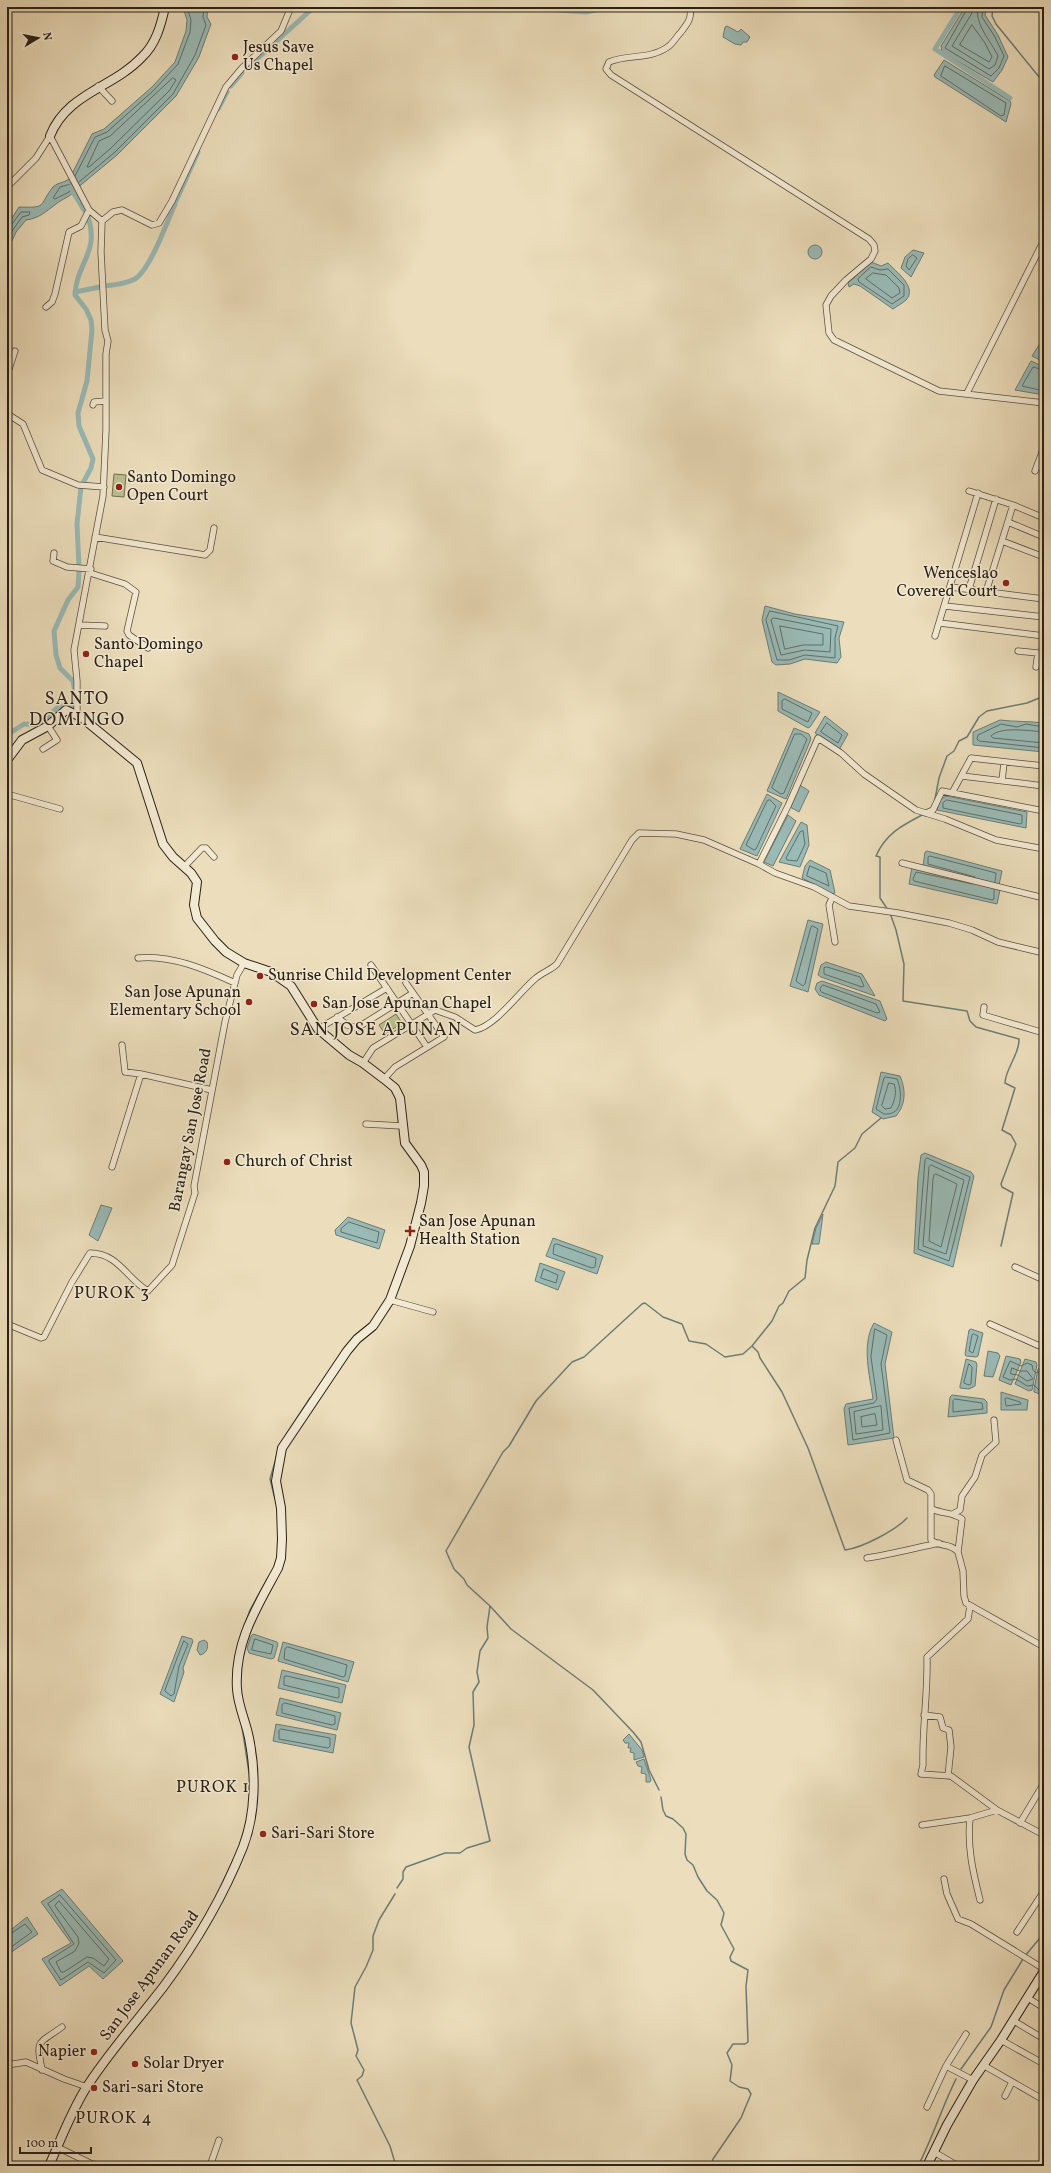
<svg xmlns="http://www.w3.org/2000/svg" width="1051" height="2173" viewBox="0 0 1051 2173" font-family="Vollkorn,serif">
<rect width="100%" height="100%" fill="#ecdebc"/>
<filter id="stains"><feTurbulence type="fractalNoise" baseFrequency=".005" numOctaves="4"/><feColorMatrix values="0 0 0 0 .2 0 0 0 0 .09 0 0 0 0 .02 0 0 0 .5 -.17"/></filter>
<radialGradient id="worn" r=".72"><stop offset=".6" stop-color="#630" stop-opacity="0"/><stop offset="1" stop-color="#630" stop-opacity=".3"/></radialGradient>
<path fill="#bac08e" stroke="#717052" d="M114,474L126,475L124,497L112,496Z
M396,1014L402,1023L385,1034L379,1025Z"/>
<path fill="#9abbb7" stroke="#6c7d77" d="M183,7H208L207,17L211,24L199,57L176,96L117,155L76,189C70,198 63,198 56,204C45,212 40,218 26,220L16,232L12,241L7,243V226L19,207C48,208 38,206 53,187C58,182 65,183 70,178L92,134L104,129L152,87L175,62L186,31L187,20Z
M965,7H987L985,15L998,35L1008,57L1002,70L993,82L942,52L941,46Z
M727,26L738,32L741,29L750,37L747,42H743L741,45L735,44L723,37L725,27Z
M944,60L1010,101L1011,104L1006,122L935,77L934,75Z
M808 252a7 7 0 1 1 14 0a7 7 0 1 1-14 0Z
M913,250L924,253L911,277L901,268L905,257Z
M871,262L881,266L888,263C895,271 918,287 906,300C903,303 897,306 893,309L860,286L854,284L849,287L848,283Z
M1044,337V362L1032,356Z
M1031,361L1044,367V395L1015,390Z
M765,606L795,614L844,622L839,638L841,657L837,663L805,659L790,664L776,665L772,662L762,620Z
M778,692L820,712L810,727L808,728L778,711Z
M825,716L848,734L839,750L815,733Z
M1000,720C1016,722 1029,721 1044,723V752L973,745V732Z
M794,728L809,734L811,739L786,799L767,791Z
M800,785L809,791L799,812L790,807Z
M767,794L782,803L757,856L740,849Z
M946,796L1027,812L1026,828L937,810L940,800Z
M788,815L796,821L773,866L764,862Z
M801,822L807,825L809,845L800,867L779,862Z
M927,851L1002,871L999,885L923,866L925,852Z
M810,860L830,870L835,893L832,894L802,878L805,866Z
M912,867L1000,890L997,904L909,884Z
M808,920L823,924L808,992L790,986Z
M826,962L862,974L875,996L821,977L818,975L821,965Z
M822,981L880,1001L887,1019L885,1021L819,995L815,989L817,983Z
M881,1072L900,1076C906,1090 906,1104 896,1116L883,1119L872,1112Z
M925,1153L971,1172L974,1176L953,1267L914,1253L918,1178L921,1155Z
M101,1205L112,1208L98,1241L89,1235Z
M823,1214L819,1244H812L816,1228Z
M348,1217L385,1230L379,1249L336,1235L335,1230Z
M553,1238L603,1256L597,1274L546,1256Z
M540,1263L565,1272L558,1290L535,1281Z
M874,1323L892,1332L885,1364L894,1438L848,1445L844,1409L846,1404L873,1399C870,1376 861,1345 874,1323Z
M971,1329L983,1333L978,1356L976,1357L966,1356L965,1354L969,1330Z
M988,1351L998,1353L1000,1356L993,1377L984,1376Z
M1006,1356L1020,1359L1021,1362L1011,1385L999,1380Z
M966,1359L976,1362L977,1365L975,1386L969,1389L960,1388V1386Z
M1025,1359L1036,1362L1037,1365L1032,1390L1029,1391L1015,1384Z
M1043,1366L1044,1393L1040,1394L1034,1392V1389L1038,1369Z
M1001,1392L1028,1400L1027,1410H1001Z
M952,1395L984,1399L987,1402V1413L948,1417L950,1397Z
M253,1634L277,1642L278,1644L274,1658L271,1659L249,1653L247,1648L251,1636Z
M182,1636L192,1639L193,1641L183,1668L184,1672L174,1702L160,1694Z
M204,1640L207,1642C209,1648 206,1654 200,1655L197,1650L199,1642Z
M283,1642L354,1662L348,1682L278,1661Z
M282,1670L346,1685L342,1703L278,1688Z
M280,1698L341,1713L337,1730L276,1715Z
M276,1724L336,1735L333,1753L273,1741Z
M629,1734L642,1750L644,1757L634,1760V1753L630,1752L631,1748H628L629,1743H625L623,1740Z
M644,1759L651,1780L650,1782H646V1774L641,1773L642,1767L638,1766L636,1762Z
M62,1889L123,1961L103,1979L89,1966L60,1986L42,1959L71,1943L41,1902Z
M27,1917L38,1934L7,1955V1933Z"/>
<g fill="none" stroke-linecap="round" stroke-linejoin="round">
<path stroke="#616e67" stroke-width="1" d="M968,7L945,48L991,76L999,68L1004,56L995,37L982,17L983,7
M973,7L972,13L952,46L989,69L995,65L998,56C991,41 974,24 978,7
M972,25L985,43L992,57L989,62L960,45Z
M945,66L1006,103L1004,115L1001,116L941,76Z
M173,78L176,80L169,91L111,148L89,167H87L99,141L110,136Z
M75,176L95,137L107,132L154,90L178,64L190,32L191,20L187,7
M79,182L115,152L173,94L195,55L206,25L203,17L204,7
M71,184L60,187L53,198L55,199L69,192L72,187
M7,226L12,224L21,212H30L29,215L22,217L7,238
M913,255L917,258L909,270L906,266L908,259Z
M871,267L880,270L888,269L904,285V296L892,304L859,282L858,279Z
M873,273L886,275L899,288L900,293L892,298L866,279Z
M1044,370L1033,367L1022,386L1044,391
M770,611L838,626L835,638V658L805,655L789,660H777L766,620Z
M774,618L831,629L830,652L805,650L781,655L771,620Z
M780,626L823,634V645H803L785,649Z
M785,699L812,713L808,722L782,709V701Z
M827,723L842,735L838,743L821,732Z
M1044,727L1026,724L1017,727L1001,724L978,735L977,739L979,741L1044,748
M1044,732C1031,731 1000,726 991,736L993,738L1044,743
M795,734H801L807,739L784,793L781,794L772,788Z
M770,800L776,806L756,849L754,850L746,845L767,801Z
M947,800L1022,815V823L1020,824L943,808V803Z
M803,831L805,844L797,861L787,860L786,858L800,832Z
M810,866L826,873L829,886L807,876Z
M975,877L928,864V857L930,856L996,873L995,882
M973,884L916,872L913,879L914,881L992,900L994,899V890
M813,926L818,929L805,984L803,986L796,981L811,927Z
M827,967L860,977L864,986L862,987L824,974V968Z
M823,985L876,1004L880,1012L877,1013L821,992L820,989Z
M886,1077L897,1079C901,1087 903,1107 894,1112C891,1114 887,1114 884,1114L876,1109L884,1078Z
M889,1083L894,1084C897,1091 895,1100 891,1108L885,1109L882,1106Z
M927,1158L970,1177L949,1261L918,1249L925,1160Z
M931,1165L964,1180L946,1254L923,1246L929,1167Z
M936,1174L957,1184L941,1247L929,1241L933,1179L934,1175Z
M349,1222L379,1232L377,1243L341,1232V1229Z
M557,1244L596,1258L595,1267L592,1268L553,1254L554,1245Z
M544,1269L558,1275L556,1283L541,1278Z
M875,1329L887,1335L881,1364L890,1433L853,1440L849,1408L874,1403L877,1399L871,1357Z
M974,1334L978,1336L973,1353L969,1351L972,1335Z
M969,1364L972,1367L971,1384L969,1385L964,1383Z
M1012,1368L1020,1371H1027L1033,1379L1027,1381L1018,1375L1011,1374Z
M1044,1370L1036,1373L1033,1370L1032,1365L1027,1363L1021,1366L1010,1361L1003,1377L1010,1380L1016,1379L1027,1386L1034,1385L1039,1390L1044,1389
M1007,1398L1020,1402L1021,1404L1006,1406L1005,1399Z
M955,1399L982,1403L983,1409L953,1412V1401Z
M881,1406L883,1430L856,1434L854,1412Z
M875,1414L877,1425L862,1427L861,1417Z
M255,1639L273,1645L271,1654L252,1650Z
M184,1641L188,1644L179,1666L174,1694L171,1696L165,1691Z
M288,1647L347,1665L345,1676L343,1677L284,1659L285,1649Z
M287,1676L339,1688V1697L337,1698L284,1685V1677Z
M285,1703L335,1716V1724L332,1725L282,1713V1705Z
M281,1729L330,1738V1746L328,1748L279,1739V1731Z
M60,1895L116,1960L104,1973L88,1962L61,1980L49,1962V1960L74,1944L48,1904Z
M59,1901L109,1959L104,1966L93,1958L87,1957L64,1972H61L56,1962L75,1951L79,1943L78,1937L55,1906Z
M7,1936L25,1924L32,1932L7,1950"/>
<path stroke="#6c7d77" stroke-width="1.5" d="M993,7L992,16L996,24L1044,83
M935,799L939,778L947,756L954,751L959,741L967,737L979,717L987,711L1027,703L1044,696
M888,910L880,898V857L876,856C886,833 903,825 924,814
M890,913L896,930L904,964L903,1001L967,1011L970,1021L976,1027L1019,1039C1020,1054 1005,1069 1005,1083L1015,1088L1002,1130L1011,1135L1016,1144L1001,1184L1002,1187L1013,1193L1001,1246
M881,1118L862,1134L855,1148L838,1162L835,1186L815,1228L807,1260L805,1278L789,1291L783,1303L779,1306L772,1321L752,1346L758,1352L760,1358L782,1392L808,1448L845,1550C862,1548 896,1530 907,1518
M286,1435L310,1398
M275,1499L270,1479L277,1455
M278,1547V1532
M241,1636L250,1610L269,1576
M242,1727L249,1773
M659,1790L649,1770L641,1742L633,1732L593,1690L511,1629L490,1606L467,1585L464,1579L454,1569L446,1551L503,1452L509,1446L536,1401L572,1362L584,1357L642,1304L645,1303L663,1317L682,1324L689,1341L706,1344L725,1357L743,1354L752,1346
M661,1797L663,1810L666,1816L673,1819L683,1828L686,1834L685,1854L687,1860L693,1865L698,1877L707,1891L717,1900L724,1913L721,1925L734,1949L730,1957L731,1961L748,1970L746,1986L748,2042L745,2044H733L727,2053L732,2065L730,2081L739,2087L748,2089L751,2094L741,2118L713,2159L711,2166
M239,1848L244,1830
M221,1886L234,1858
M397,1888L403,1879V1872L406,1867L445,1853H460L467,1848L490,1841L469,1747L474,1725L473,1692L479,1682L477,1672L480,1651L488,1638L487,1627L490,1606
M395,1894L379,1920L373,1936V1950L366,1967L355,1987L351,2023L358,2050L356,2056L364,2070L362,2076L357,2080L390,2146L396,2166
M1025,1956L1044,1933
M961,2069L991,2027L1004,1990L1023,1959
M56,2140L67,2116
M918,2166C933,2137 942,2107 956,2079"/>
<path stroke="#9abbb7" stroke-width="5" d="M519,7L586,12L609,7
M961,7L935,49L1010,98
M247,68L314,7
M231,86L242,73
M218,109L227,92
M70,187L84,210
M176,201L198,152
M104,286C115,285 125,284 135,279C150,270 167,222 175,204
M75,292L100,287
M83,483L91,468L93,459L79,426L78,413L87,381L92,330L91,320L86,309L75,295C76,264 100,252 88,217
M79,567L77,524L81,487
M75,693L73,681L60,668L56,655L54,631L68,600L78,587L79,571
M7,735L24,724L40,725L59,706L73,708L75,701"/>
<g stroke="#595040" stroke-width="7">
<path id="street" d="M690,7C692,18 688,23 681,32C677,36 673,43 669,46C651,60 628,54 609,62L606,69L611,75L869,239L874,245L875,251L871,259L846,280L831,296L826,305L829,333L834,340L939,391L1044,403
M98,86L112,101
M50,136L89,210L102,221
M7,187L36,158L50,136
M102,221L113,212L122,210L152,225L159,223L172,201L226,87L242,68L281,31L291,7
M46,307L52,302L55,294L69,232L81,226L89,210
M7,375L15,351
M967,393L1044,240
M93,405L94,402L106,401
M7,411L9,415L23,424L42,470L78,485L104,487
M1035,471L1044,447
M969,491L1013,505L1044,518
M1008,522L1044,537
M95,537L205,555L210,550L214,528
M1002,541L1044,557
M54,553L53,561L67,567L91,569
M90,573L125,584L136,592L127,631L129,635L148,648
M950,587L1044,599
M969,589L996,499
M986,592L1013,505
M945,606L1044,617
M940,623L1044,636
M79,625L105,626
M935,636L978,493
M1018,651L1038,653
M1036,667L1038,653L1044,654
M77,715V681L74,650L103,496L106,430V354L108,341L105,330L101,252L102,221
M43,749L57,740L48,726
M962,776L1044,786
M1002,781L1004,763
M952,793L971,758L1044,766
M7,794L60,809
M926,813L933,810L942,791L1044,811
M902,863L1044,898
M759,864L788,806L818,738L841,753L864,774L916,810L945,819L996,840L1044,849
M184,867L202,848H206L214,857
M832,898L829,905L835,942
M138,958C170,954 207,970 235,983
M371,965L427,1047
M984,1007L983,1015L1044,1033
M337,1017L347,1025L357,1028L413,993
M318,1029L387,988
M122,1045L125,1072L141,1074L212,1090
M363,1063L373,1048L435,1010L455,1017L475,1030C495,1027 521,990 536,978C543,972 551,970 557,964L632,840L639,833L676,834L704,840L759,864L775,873L814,887L849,906L898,913L949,923L972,930L998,942L1044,953
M384,1079L395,1067L444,1037L406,983
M366,1124L402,1126
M112,1167L141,1074
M1015,1267L1044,1280
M1044,1291V1293
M390,1300L433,1312
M7,1324L41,1338L44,1337L72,1282L90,1253C118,1253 127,1279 148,1291L172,1265L195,1193L194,1186L225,1022L237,975L244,963
M990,1324L1044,1348
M896,1440L907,1480L928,1490L931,1494V1540C939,1547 951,1543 958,1552
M932,1509C942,1514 953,1512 962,1519L958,1552L963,1571L964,1596L966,1603L1044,1647
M953,1514L960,1510L962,1496L975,1477L982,1455L996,1442L994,1420
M867,1558C892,1554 915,1548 939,1543
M970,1606L968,1619L927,1657C928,1693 922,1729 923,1765L921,1774L951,1776L997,1810L1044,1835
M924,1715L940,1717L943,1728L949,1730L951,1747L948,1776
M970,1818C967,1847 973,1872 980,1900
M1020,1823L1044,1783
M922,1825L970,1818L997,1810
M944,1879L947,1894L958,1919L971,1924L1044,1969
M1017,1932L1044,1891
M1028,1998L1044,2008
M1014,2021L1044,2039
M1001,2040L1044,2064
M7,2065L26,2062L64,2079L87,2087
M983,2065L1044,2100
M946,2066L973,2080
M42,2070C36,2039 37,2045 62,2027
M1005,2096L1012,2082
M927,2107L946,2066L966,2034
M57,2147L92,2164L107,2166
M934,2152L958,2166
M210,2166L219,2140"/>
</g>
<g stroke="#282017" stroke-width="10">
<path id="secondary" d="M50,136C67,93 113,88 142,57C156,44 161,25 165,7
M7,760L22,740L48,726L66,710L81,717L137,763L163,844L173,857L191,873L197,882L194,905L197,918L215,941L226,952L244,963L271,972L291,986L318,1029L349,1055L363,1063L384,1079L395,1088L400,1098L405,1143L421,1165L424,1172V1186L421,1203L410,1246L390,1300L373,1326L357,1339L347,1351L282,1448L276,1481L281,1508L282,1539L281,1558L278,1568C257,1607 234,1642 237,1689C238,1706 246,1722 249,1738C256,1773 256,1813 243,1847C223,1897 196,1943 164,1986C138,2020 109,2052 86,2088C71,2112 61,2139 49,2166
M927,2166L947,2125L973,2080L1001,2040L1044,1971"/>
</g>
<use href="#street" stroke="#f3ead3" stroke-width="5.5"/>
<use href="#secondary" stroke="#f3ead3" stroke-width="8"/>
</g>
<g fill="#8f2418" stroke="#f3ead3" stroke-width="1.5">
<circle cx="235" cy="57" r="4"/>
<circle cx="119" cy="487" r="4"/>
<circle cx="1006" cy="583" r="4"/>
<circle cx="86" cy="654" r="4"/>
<circle cx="260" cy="976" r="4"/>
<circle cx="249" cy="1002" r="4"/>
<circle cx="314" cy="1004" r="4"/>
<circle cx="227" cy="1162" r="4"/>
<path d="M408 1225h4v4h4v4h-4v4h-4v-4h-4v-4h4z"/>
<circle cx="263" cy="1834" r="4"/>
<circle cx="94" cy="2052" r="4"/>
<circle cx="135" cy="2064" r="4"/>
<circle cx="94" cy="2088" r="4"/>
</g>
<g text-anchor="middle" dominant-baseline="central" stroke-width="3" stroke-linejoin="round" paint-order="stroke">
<g font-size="16" fill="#282017" stroke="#f3ead3" text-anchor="start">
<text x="243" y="48">Jesus Save<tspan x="243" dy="18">Us Chapel</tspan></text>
<text x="127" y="478">Santo Domingo<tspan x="127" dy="18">Open Court</tspan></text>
<text x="998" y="574" text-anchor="end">Wenceslao<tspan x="998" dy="18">Covered Court</tspan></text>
<text x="94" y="645">Santo Domingo<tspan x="94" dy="18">Chapel</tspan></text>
<text x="268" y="976">Sunrise Child Development Center</text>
<text x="241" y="993" text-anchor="end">San Jose Apunan<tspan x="241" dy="18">Elementary School</tspan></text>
<text x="322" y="1004">San Jose Apunan Chapel</text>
<text x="235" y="1162">Church of Christ</text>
<text x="419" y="1222">San Jose Apunan<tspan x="419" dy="18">Health Station</tspan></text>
<text x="271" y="1834">Sari-Sari Store</text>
<text x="86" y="2052" text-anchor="end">Napier</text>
<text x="143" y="2064">Solar Dryer</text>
<text x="102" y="2088">Sari-sari Store</text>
</g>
<g font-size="16" fill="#282017" stroke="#f3ead3">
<text transform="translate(191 1130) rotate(-79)">Barangay San Jose Road</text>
<text transform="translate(150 1976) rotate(-54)">San Jose Apunan Road</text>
</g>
<g font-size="17" letter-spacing="1" fill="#282017" stroke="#f3ead3">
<text x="112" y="1293">PUROK 3</text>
<text x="213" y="1787">PUROK 1</text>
<text x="114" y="2118">PUROK 4</text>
</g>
<g font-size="18" letter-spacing="1" fill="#282017" stroke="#f3ead3">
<text x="77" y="699">SANTO<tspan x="77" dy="21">DOMINGO</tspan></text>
<text x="376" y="1030">SAN JOSE APUNAN</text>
</g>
</g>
<rect width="1051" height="2173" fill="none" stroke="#ecdebc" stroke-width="24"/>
<rect x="8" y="8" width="1035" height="2157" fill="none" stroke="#282017" stroke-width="2"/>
<rect x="12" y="12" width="1027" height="2149" fill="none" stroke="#282017"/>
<g transform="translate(38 38) rotate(80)" stroke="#f3ead3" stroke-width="3" paint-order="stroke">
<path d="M0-3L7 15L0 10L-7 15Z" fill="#282017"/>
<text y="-6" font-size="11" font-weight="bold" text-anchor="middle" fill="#282017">N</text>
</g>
<path d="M20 2147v6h71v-6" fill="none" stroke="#282017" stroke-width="2"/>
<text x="26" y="2147" font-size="12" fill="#282017" stroke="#f3ead3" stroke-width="3" paint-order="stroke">100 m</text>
<rect width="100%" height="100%" filter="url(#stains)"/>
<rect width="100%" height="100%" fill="url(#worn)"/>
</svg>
